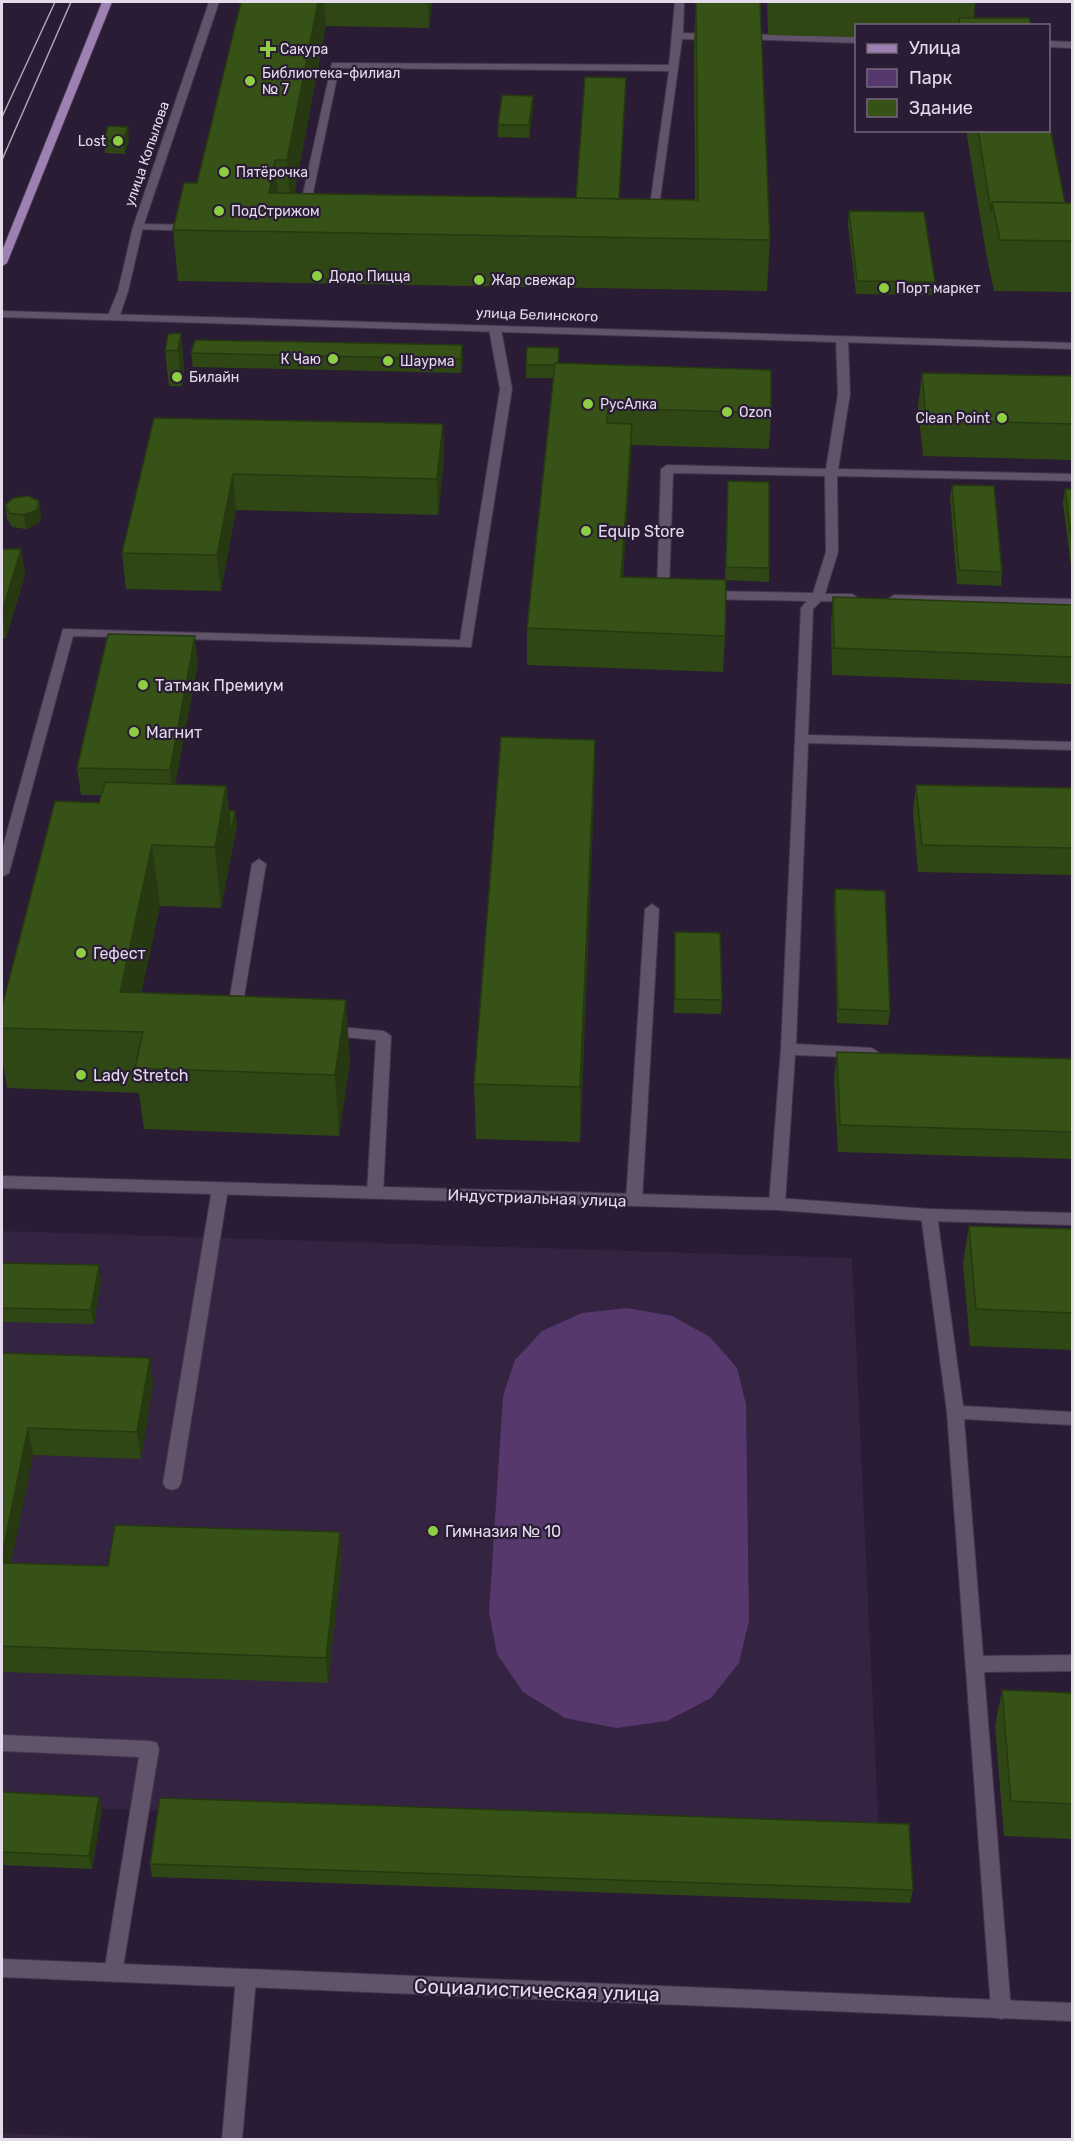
<svg xmlns="http://www.w3.org/2000/svg" width="1074" height="2141" viewBox="0 0 1074 2141" font-family="Rubik,sans-serif">
<rect width="100%" height="100%" fill="#2a1c34"/>
<path fill="#352342" d="M2,1231L852,1258L879,1836L2,1805Z
M2,2133L128,2139H2Z"/>
<path fill="#56386c" d="M627,1308L672,1316L710,1337L737,1368L746,1404L749,1621L739,1663L711,1698L667,1721L616,1728L565,1718L523,1692L497,1654L489,1612L503,1396L515,1360L542,1331L582,1313Z"/>
<g fill="none" stroke-linecap="round" stroke-linejoin="round">
<g stroke="#44374d" stroke-width="2">
<path id="service" d="M675,2H684L683,33L714,34L719,37L714,40L682,39L657,221L648,219L669,71L339,68L309,212L304,215L299,212L332,63L669,65Z
M741,34L856,37V43L738,39L736,37Z
M1048,41L1072,42V48L1048,47Z
M138,224L194,225L199,228L194,231L134,229L133,227Z
M495,326L501,329L512,389L471,647L73,636L9,873L2,877V850L63,629L460,640L500,389L489,329Z
M842,337L848,340L850,394L838,469L1072,474V481L837,476L838,552L825,594H852L858,598L852,602L821,601L813,609L808,735L1072,742V750L808,743L796,1044L872,1048L879,1053L872,1058L795,1055L785,1204L783,1208H771L769,1204L781,1049L801,608L807,601L706,599L700,595L706,591L813,593L826,552L825,476L673,473L669,591L673,594L663,598L657,594L661,469L667,465L826,469L838,394L836,340Z
M894,595L1072,599V607L890,602L888,599Z
M259,859L266,864L241,1015L234,1020L227,1015L252,864Z
M652,904L659,909L642,1200L640,1204H628L626,1200L645,909Z
M328,1026L384,1031L391,1036L383,1193L381,1197H369L367,1193L376,1040L323,1035L321,1031L323,1027Z
M220,1183L226,1185L228,1189L181,1483L178,1488L172,1490L166,1488L163,1483L212,1189L214,1185Z
M929,1209L935,1211L937,1215L963,1406L1072,1412V1425L964,1419L983,1656L1072,1655V1671L984,1672L1011,2010L1008,2017L1001,2019L994,2017L991,2010L947,1412L921,1215L923,1211Z
M2,1735L150,1741L157,1743L159,1749L121,1979L114,1982L107,1979L104,1973L139,1757L2,1751Z
M246,1969L253,1972L256,1978L242,2140H222L236,1978L239,1972Z"/>
</g>
<g stroke="#44374d" stroke-width="2">
<path id="minor" d="M209,2H219L143,227L128,291L119,318L117,320H109L107,318L118,291L133,227Z
M2,1176L777,1198L929,1209L1072,1213V1225L929,1221L777,1210L2,1188Z
M2,1959L1072,2003V2021L2,1977Z"/>
</g>
<g stroke="#44374d" stroke-width="2">
<path id="tertiary" d="M2,311L1072,343V349L2,317Z"/>
</g>
<g stroke="#44374d" stroke-width="2">
<path id="primary" d="M102,2H112L7,263L2,266V251Z"/>
</g>
<use href="#service" fill="#60536a" fill-rule="evenodd"/>
<use href="#minor" fill="#60536a" fill-rule="evenodd"/>
<use href="#tertiary" fill="#60536a" fill-rule="evenodd"/>
<use href="#primary" fill="#9d81b2" fill-rule="evenodd"/>
<path stroke="#aea4b6" stroke-width="1.5" d="M2,117L55,2
M2,160L71,2"/>
</g>
<path fill="#2e4714" d="M241,2H432L429,28L326,26L294,194L695,200L694,42L696,2L770,240L767,291L178,281L173,230L197,183Z
M767,2H975L974,18L1031,26H856V37L768,35Z
M533,96V109L529,138L498,137V125Z
M966,130H1048L1065,203H1072V292L994,291L986,253Z
M129,139L125,154L105,153L104,141Z
M849,211L935,282L933,295L856,294L848,224Z
M181,333L184,369L182,386H169L165,351Z
M191,353L463,358L461,373L193,367Z
M559,363L771,413L769,449L631,445L623,577L725,636L723,672L527,665V628L554,378H526V365Z
M922,373L1072,376V460L923,456L918,408Z
M154,418L443,424L444,460L438,515L236,510L221,591L126,589L122,553Z
M728,481L769,568V582L725,580Z
M952,485L1002,572L1001,586L957,584L950,498Z
M1065,489H1072V574L1063,503Z
M39,501L41,515L39,523L26,529L12,527L7,519L5,505Z
M2,549H21L25,575L6,638H2Z
M833,597L1072,605V684L832,675L831,623Z
M198,663L175,784L226,786L229,811L237,825L221,908L160,906L141,993L350,1061L339,1136L144,1129L139,1093L7,1088L2,1057V1007L99,803L101,795H81L77,768Z
M595,740L594,794L580,1142L476,1139L474,1084Z
M916,785L1072,788V875L918,872L913,812Z
M835,889L890,1011L888,1025L837,1023L834,903Z
M675,932L722,1000L721,1014L674,1013Z
M837,1052L1072,1059V1159L838,1152L834,1079Z
M969,1226L1072,1229V1350L970,1346L963,1263Z
M2,1263L101,1279L94,1324L2,1322Z
M2,1353L150,1358L153,1385L141,1459L33,1455L11,1563L108,1566L342,1558L328,1683L2,1672Z
M1002,1690L1072,1693V1839L1004,1836L995,1726Z
M2,1792L99,1797L102,1810L92,1869L2,1865Z
M150,1864L913,1890L910,1903L152,1877Z"/>
<path fill="#263910" d="M318,2H324L326,26L291,211L287,160Z
M428,2H432L429,28Z
M533,96V109L529,138V125Z
M128,127L129,139L125,154L123,141Z
M275,160L279,210L269,193Z
M181,333L184,369L182,386L178,350Z
M462,345L463,358L461,373V359Z
M443,424L444,460L438,515L437,479Z
M632,424L631,460L620,613L621,577Z
M233,474L236,510L221,591L217,555Z
M39,501L41,515L39,523L26,529L24,515Z
M21,549L25,575L6,638L2,612Z
M195,636L198,663L173,797L170,770Z
M595,740L594,794L580,1142V1087Z
M226,786L231,833L235,811L237,825L221,908L215,847Z
M152,845L160,906L133,1032L120,992Z
M346,1000L350,1061L339,1136L335,1075Z
M99,1265L101,1279L94,1324L91,1310Z
M150,1358L153,1385L141,1459L137,1432Z
M28,1428L33,1455L6,1589L2,1569V1556Z
M340,1532L342,1558L328,1683L326,1658Z
M99,1797L102,1810L92,1869L89,1856Z"/>
<path fill="#365217" stroke="#263910" stroke-width="1.5" d="M241,2H318L287,160H275L269,193L698,200L696,2H760L770,240L173,230L184,183H197Z
M959,18H1029L1031,26H960Z
M585,77L626,78L619,199L576,198Z
M502,95L533,96L529,125H498Z
M1048,117L1065,203L992,202L991,211L978,130H1048Z
M108,126L128,127L123,141H104Z
M992,202L1072,203V241L1000,240Z
M849,211L924,212L935,282L857,281Z
M181,333L178,350L165,351L168,334Z
M195,340L462,345L461,359L191,353Z
M527,347L559,348L558,363H555V365H526Z
M555,363L771,370V413L608,408L607,423L632,424L621,577L726,580L725,636L527,628Z
M922,373L1072,376V424L926,420Z
M154,418L443,424L437,479L233,474L217,555L122,553Z
M728,481L769,482V568L726,567Z
M952,485L994,486L1002,572L959,570Z
M1065,489H1072V544Z
M28,496L39,501L37,510L24,515L9,513L5,505L13,498Z
M2,549H21L2,612Z
M833,597L1072,605V657L834,648Z
M108,634L195,636L170,770L77,768Z
M501,737L595,740L580,1087L474,1084Z
M105,782L226,786L215,847L152,845L120,992L346,1000L335,1075L135,1068L143,1032L2,1028V1007L55,801L99,803Z
M916,785L1072,788V848L922,845Z
M229,811H235L231,833Z
M835,889L885,891L890,1011L838,1009Z
M675,932L720,933L722,1000L675,999Z
M837,1052L1072,1059V1132L840,1125Z
M969,1226L1072,1229V1313L976,1309Z
M2,1263L99,1265L91,1310L2,1308Z
M2,1353L150,1358L137,1432L28,1428L2,1556Z
M115,1525L340,1532L326,1658L2,1646V1563L108,1566Z
M1002,1690L1072,1693V1804L1011,1801Z
M2,1792L99,1797L89,1856L2,1852Z
M160,1798L909,1824L913,1890L150,1864Z"/>
<g fill="#8ece43" stroke="#2a1c34" stroke-width="2">
<path d="M265 40h6v6h6v6h-6v6h-6v-6h-6v-6h6z"/>
<circle cx="250" cy="81" r="6"/>
<circle cx="118" cy="141" r="6"/>
<circle cx="224" cy="172" r="6"/>
<circle cx="219" cy="211" r="6"/>
<circle cx="317" cy="276" r="6"/>
<circle cx="479" cy="280" r="6"/>
<circle cx="884" cy="288" r="6"/>
<circle cx="333" cy="359" r="6"/>
<circle cx="388" cy="361" r="6"/>
<circle cx="177" cy="377" r="6"/>
<circle cx="588" cy="404" r="6"/>
<circle cx="727" cy="412" r="6"/>
<circle cx="1002" cy="418" r="6"/>
<circle cx="586" cy="531" r="6"/>
<circle cx="143" cy="685" r="6"/>
<circle cx="134" cy="732" r="6"/>
<circle cx="81" cy="953" r="6"/>
<circle cx="81" cy="1075" r="6"/>
<circle cx="433" cy="1531" r="6"/>
</g>
<g text-anchor="middle" dominant-baseline="central" stroke-width="4.5" stroke-linejoin="round" paint-order="stroke">
<g font-size="14" fill="#e3daea" stroke="#2a1c34" text-anchor="start">
<text x="280" y="49">Сакура</text>
<text x="262" y="73">Библиотека-филиал<tspan x="262" dy="16">№ 7</tspan></text>
<text x="106" y="141" text-anchor="end">Lost</text>
<text x="236" y="172">Пятёрочка</text>
<text x="231" y="211">ПодСтрижом</text>
<text x="329" y="276">Додо Пицца</text>
<text x="491" y="280">Жар свежар</text>
<text x="896" y="288">Порт маркет</text>
<text x="321" y="359" text-anchor="end">К Чаю</text>
<text x="400" y="361">Шаурма</text>
<text x="189" y="377">Билайн</text>
<text x="600" y="404">РусАлка</text>
<text x="739" y="412">Ozon</text>
<text x="990" y="418" text-anchor="end">Clean Point</text>
</g>
<g font-size="14" fill="#e3daea" stroke="#2a1c34">
<text transform="translate(147 154) rotate(-71)">улица Копылова</text>
<text transform="translate(537 315) rotate(2)">улица Белинского</text>
</g>
<g font-size="16" fill="#e3daea" stroke="#2a1c34" text-anchor="start">
<text x="598" y="531">Equip Store</text>
<text x="155" y="685">Татмак Премиум</text>
<text x="146" y="732">Магнит</text>
<text x="93" y="953">Гефест</text>
<text x="93" y="1075">Lady Stretch</text>
<text x="445" y="1531">Гимназия № 10</text>
</g>
<g font-size="16" fill="#e3daea" stroke="#2a1c34">
<text transform="translate(537 1198) rotate(2)">Индустриальная улица</text>
</g>
<g font-size="20" fill="#e3daea" stroke="#2a1c34">
<text transform="translate(537 1990) rotate(2)">Социалистическая улица</text>
</g>
</g>
<rect width="1074" height="2141" fill="none" stroke="#e3daea" stroke-width="6"/>
<rect x="855" y="24" width="195" height="108" fill="#2a1c34" stroke="#74687d" stroke-width="1.5"/>
<rect x="867" y="44" width="30" height="9" fill="#9d81b2" stroke="#74687d" stroke-width="1.5"/>
<text x="909" y="54" font-size="18" fill="#e3daea">Улица</text>
<rect x="867" y="69" width="30" height="18" fill="#56386c" stroke="#74687d" stroke-width="1.5"/>
<text x="909" y="84" font-size="18" fill="#e3daea">Парк</text>
<rect x="867" y="99" width="30" height="18" fill="#365217" stroke="#74687d" stroke-width="1.5"/>
<text x="909" y="114" font-size="18" fill="#e3daea">Здание</text>
</svg>
